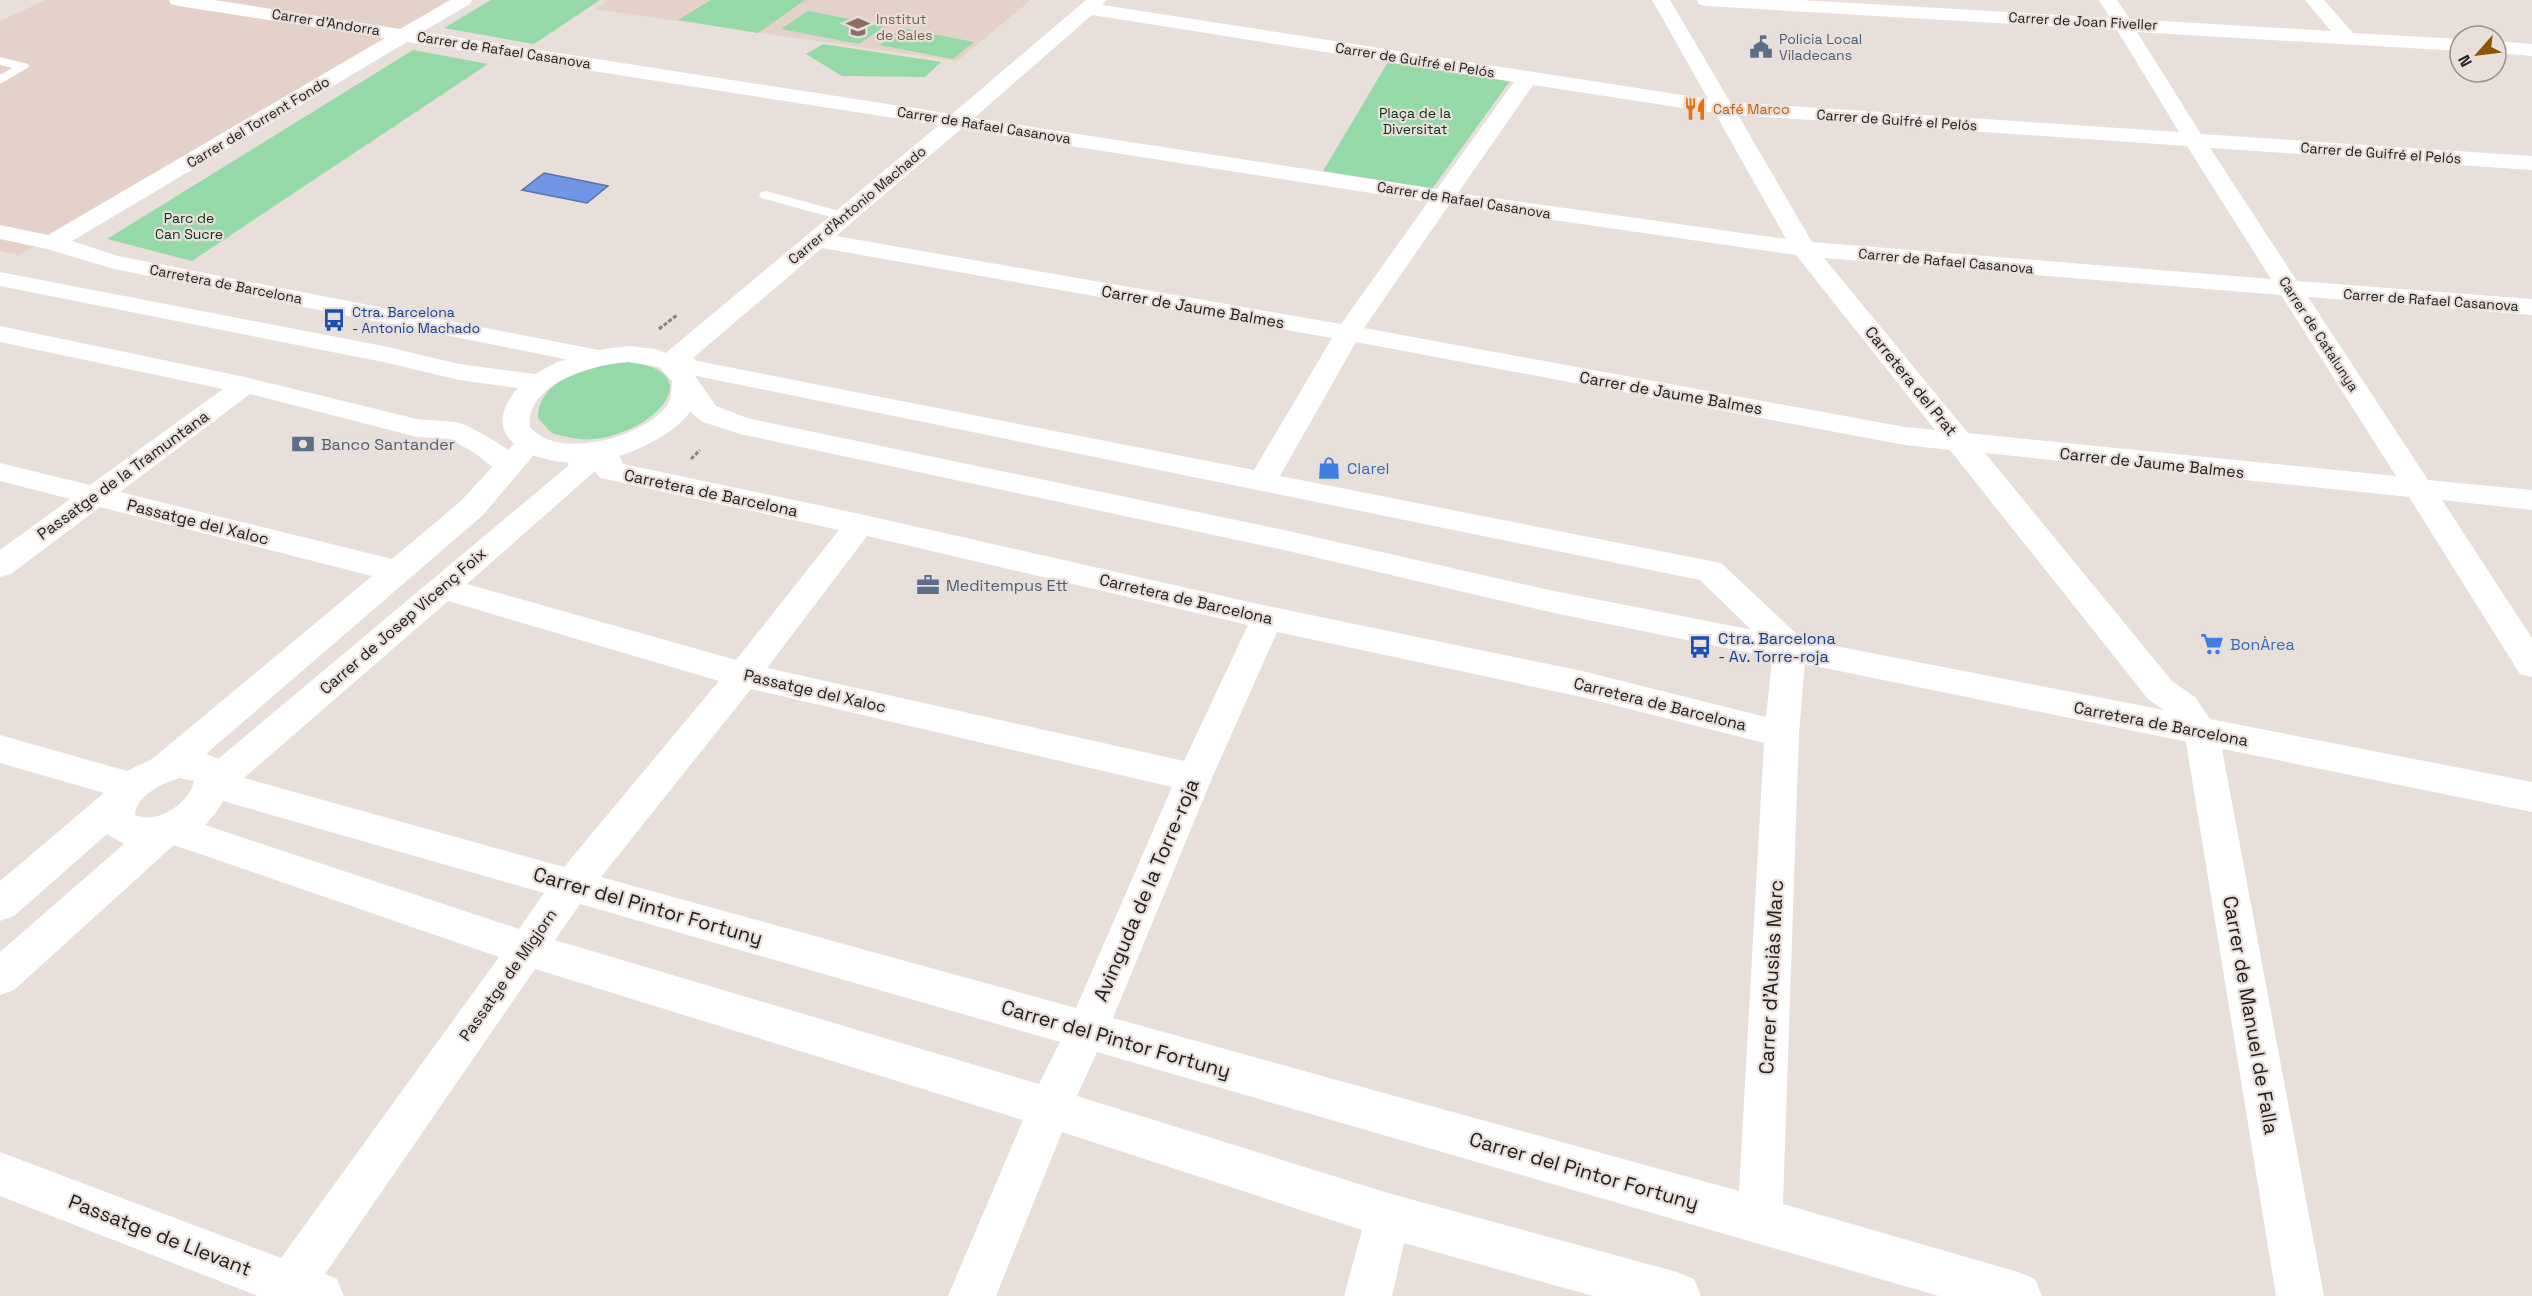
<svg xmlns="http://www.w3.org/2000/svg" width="2532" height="1296" viewBox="0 0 2532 1296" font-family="'Space Grotesk',sans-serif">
<rect width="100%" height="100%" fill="#e8deda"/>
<path fill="#e3d1ca" d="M46,0H465L237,135L19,255L0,251V21Z
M608,0H1031L957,61L595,9Z"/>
<path fill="#95d9a9" d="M491,0H600L534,44L444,28Z
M711,0H805L758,33L678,20Z
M808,11L885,26L859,44L781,29Z
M901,28L974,42L953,59L879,45Z
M823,44L941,62L925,77L842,76L806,54Z
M413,50L488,64L192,261L107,239Z
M1388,62L1510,81L1432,189L1323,171Z
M627,362C726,372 632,454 568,437C563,436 555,435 551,432C546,428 542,422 538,418C539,376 593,365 627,362Z"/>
<path fill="#7096e5" stroke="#5973a9" stroke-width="1.5" d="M544,173L608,186L587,203L522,190Z"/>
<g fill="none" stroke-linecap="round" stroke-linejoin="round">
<path stroke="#87807d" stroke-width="3" stroke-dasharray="4 2" stroke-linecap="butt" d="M659,329L677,315
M691,459L700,450"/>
<path fill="#fff" fill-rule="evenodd" d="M0,57L28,64L29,67L0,84V75L12,68L0,65Z
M766,191L850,214L852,217L845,221L761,198L759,195L761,192Z"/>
<path fill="#fff" fill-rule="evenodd" d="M169,0H214L400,29L450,0H472L470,4L422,32L952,114L1086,0H1106L1102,5L1708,99L1652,0H1670L1730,102L2179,132L2117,30L1706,6L1699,4L1697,0H1801L2110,18L2099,0H2117L2130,19L2331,31L2305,0H2324L2353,33L2460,39V51L2137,32L2201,134L2532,156V170L2210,148L2297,281L2532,299V315L2308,297L2428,480L2532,490V510L2442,500L2532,638V677L2520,674L2409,497L1985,453L2172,681L2196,698L2219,733L2324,1296H2276L2185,736L2172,716L2148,699L1950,450L1905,445L1356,342L1280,476L1721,563L1802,639L1806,648L1799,734L1783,1204L2018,1272L2035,1279L2042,1296H1939L1097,1052L1077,1096L1388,1193L1677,1272L1694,1279L1701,1296H1593L1404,1243L1392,1296H1344L1362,1230L1062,1132L996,1296H948L1023,1120L535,969L325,1274L337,1279L344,1296H258L0,1196V1152L281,1258L499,957L174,845L14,990L0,995V952L124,844L107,834L14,916L0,921V881L104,793L0,763V735L127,771L152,759L372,576L100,507L11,574L0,577V550L70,499L0,481V463L90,485L223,389L0,342V326L245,377L417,419L456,422L466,425L495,441L508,450C516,441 522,440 534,444L538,450L483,515L206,754L218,759L568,466L569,454L573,448L583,445L591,447L594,443L604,440L614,443L623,464L860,514L1267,606L1582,671L1766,717L1773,651L1700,580L662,369L658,363L667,352L939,125L407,42L72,241L118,256L604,351L608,357L604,363L595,365L114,269L47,249L0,239V225L48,235L385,38L178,6L171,4ZM1092,15L1514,82L1437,189L974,118ZM1533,85L1715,113L1786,239L1458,193ZM1738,115L2187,146L2271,279L1812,242ZM961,129L1428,202L1341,324L836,236ZM1449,205L1796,255L1935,430L1905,427L1364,328ZM822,248L1332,338L1254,470L697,361L693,358ZM1824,258L2281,295L2396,476L1968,433ZM250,394L417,437L450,439L475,453L492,467L461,501L392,559L120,492ZM595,471L600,478L610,480L839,530L736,660L467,584ZM867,536L1248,625L1184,761L767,668ZM448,601L719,681L564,867L244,778ZM1277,632L1582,697L1764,743L1739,1191L1113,1018L1212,778ZM751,689L1172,787L1076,1008L601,877ZM180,778L194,781C190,803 157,825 135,815C136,795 163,783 180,778ZM223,801L544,893L519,929L205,825L215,814ZM580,904L1060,1042L1039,1084L555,940Z
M2496,41L2532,44V56L2496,53Z"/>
<path fill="#fff" fill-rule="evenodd" d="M0,272L388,347L459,364L535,374L557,362L604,349L629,346L655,349L683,359L716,406L747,418L1284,530L1554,591L2532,782V812L1554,613L1284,550L740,434L703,422L690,412C670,440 614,463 579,463C534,464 474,438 518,388L459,380L388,363L0,286ZM629,362L659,367L672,381C671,389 672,398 668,404C648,436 558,462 530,427C525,383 595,364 629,362Z"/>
</g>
<defs>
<g id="school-bare" transform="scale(1.8)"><path d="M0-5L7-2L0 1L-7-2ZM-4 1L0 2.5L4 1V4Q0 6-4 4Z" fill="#8d6e63" stroke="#e8deda" stroke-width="2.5" paint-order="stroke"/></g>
<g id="civic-bare" transform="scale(1.8)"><path d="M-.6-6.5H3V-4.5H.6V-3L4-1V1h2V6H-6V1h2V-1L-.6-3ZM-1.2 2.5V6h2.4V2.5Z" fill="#5c6f8a" stroke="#e8deda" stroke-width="2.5" paint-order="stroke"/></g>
<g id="restaurant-bare" transform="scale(1.8)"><path d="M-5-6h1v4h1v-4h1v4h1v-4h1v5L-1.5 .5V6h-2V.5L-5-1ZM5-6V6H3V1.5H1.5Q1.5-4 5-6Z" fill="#e8710a" stroke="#e8deda" stroke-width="2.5" paint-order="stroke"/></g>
<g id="bus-bare" transform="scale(1.8)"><path d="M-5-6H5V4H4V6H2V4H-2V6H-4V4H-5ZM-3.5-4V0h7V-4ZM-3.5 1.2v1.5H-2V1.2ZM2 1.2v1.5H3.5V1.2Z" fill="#1a4fb4" stroke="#e8deda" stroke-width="2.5" paint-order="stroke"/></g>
<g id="bank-bare" transform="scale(1.8)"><path d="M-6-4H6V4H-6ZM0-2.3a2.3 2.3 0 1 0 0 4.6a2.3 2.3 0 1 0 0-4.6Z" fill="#5c6f8a" stroke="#e8deda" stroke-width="2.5" paint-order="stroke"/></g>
<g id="shop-bare" transform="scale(1.8)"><path d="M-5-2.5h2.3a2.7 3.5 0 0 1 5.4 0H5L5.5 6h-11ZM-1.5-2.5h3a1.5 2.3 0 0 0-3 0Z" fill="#3f7fe0" stroke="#e8deda" stroke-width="2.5" paint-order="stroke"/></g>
<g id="office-bare" transform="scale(1.8)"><path d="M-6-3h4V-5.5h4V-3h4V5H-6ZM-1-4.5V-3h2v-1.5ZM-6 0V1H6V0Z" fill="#5c6f8a" stroke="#e8deda" stroke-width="2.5" paint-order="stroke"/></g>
<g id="supermarket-bare" transform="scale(1.8)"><path d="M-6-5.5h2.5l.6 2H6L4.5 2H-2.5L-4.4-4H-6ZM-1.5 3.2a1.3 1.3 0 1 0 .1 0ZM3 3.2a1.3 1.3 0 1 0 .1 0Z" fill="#3f7fe0" stroke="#e8deda" stroke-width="2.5" paint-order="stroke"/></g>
</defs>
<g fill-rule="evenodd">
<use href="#school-bare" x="858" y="27"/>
<use href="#civic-bare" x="1761" y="47"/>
<use href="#restaurant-bare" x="1695" y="109"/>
<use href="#bus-bare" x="334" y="320"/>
<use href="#bank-bare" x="303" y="444"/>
<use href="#shop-bare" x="1329" y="468"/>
<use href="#office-bare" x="928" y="585"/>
<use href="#supermarket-bare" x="2212" y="644"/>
<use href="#bus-bare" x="1700" y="647"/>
</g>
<g text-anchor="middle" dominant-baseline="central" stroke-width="4.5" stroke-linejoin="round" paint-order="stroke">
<g font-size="14" fill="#785e54" stroke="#e8deda" text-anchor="start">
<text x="876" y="19">Institut<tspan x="876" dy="16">de Sales</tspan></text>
</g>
<g font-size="14" fill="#23201e" stroke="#e8deda">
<text transform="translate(2083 21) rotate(3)">Carrer de Joan Fiveller</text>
<text transform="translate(326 22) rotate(9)">Carrer d'Andorra</text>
<text transform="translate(504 50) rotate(9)">Carrer de Rafael Casanova</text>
<text transform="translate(1415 60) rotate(9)">Carrer de Guifré el Pelós</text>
<text transform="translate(1897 120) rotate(4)">Carrer de Guifré el Pelós</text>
<text transform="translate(258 122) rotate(-31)">Carrer del Torrent Fondo</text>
<text transform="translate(984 125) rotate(9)">Carrer de Rafael Casanova</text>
<text transform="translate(2381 153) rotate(4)">Carrer de Guifré el Pelós</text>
<text transform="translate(1464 200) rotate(9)">Carrer de Rafael Casanova</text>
<text transform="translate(857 205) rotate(-40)">Carrer d'Antonio Machado</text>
<text transform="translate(1946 261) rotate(5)">Carrer de Rafael Casanova</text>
<text transform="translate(226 284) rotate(11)">Carretera de Barcelona</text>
<text transform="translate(2431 300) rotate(4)">Carrer de Rafael Casanova</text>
<text transform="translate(2319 334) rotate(57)">Carrer de Catalunya</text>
</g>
<g font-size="14" fill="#4e5e75" stroke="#e8deda" text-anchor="start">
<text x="1779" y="39">Policia Local<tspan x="1779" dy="16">Viladecans</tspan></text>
</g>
<g font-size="14" fill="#c56008" stroke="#e8deda" text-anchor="start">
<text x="1713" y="109">Café Marco</text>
</g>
<g font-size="14" fill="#0a321a" stroke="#e8deda">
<text x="1415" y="113">Plaça de la<tspan x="1415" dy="16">Diversitat</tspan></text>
<text x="189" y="218">Parc de<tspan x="189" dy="16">Can Sucre</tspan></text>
</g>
<g font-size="14" fill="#164399" stroke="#e8deda" text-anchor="start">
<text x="352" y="312">Ctra. Barcelona<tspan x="352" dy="16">- Antonio Machado</tspan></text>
</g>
<g font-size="16" fill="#23201e" stroke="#e8deda">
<text transform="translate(1193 307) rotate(10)">Carrer de Jaume Balmes</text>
<text transform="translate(1911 381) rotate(51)">Carretera del Prat</text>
<text transform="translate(1671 393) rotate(10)">Carrer de Jaume Balmes</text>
<text transform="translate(2152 463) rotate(6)">Carrer de Jaume Balmes</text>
<text transform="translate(123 475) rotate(-36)">Passatge de la Tramuntana</text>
<text transform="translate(711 493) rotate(12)">Carretera de Barcelona</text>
<text transform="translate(198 522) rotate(14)">Passatge del Xaloc</text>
<text transform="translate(1186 599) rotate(13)">Carretera de Barcelona</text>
<text transform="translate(403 621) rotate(-41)">Carrer de Josep Vicenç Foix</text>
<text transform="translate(815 691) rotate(13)">Passatge del Xaloc</text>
<text transform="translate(1660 704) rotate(14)">Carretera de Barcelona</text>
<text transform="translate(2161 724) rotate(11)">Carretera de Barcelona</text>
<text transform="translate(508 975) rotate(-55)">Passatge de Migjorn</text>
</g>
<g font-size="16" fill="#4e5e75" stroke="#e8deda" text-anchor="start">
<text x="321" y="444">Banco Santander</text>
<text x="946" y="585">Meditempus Ett</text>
</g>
<g font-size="16" fill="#366cbe" stroke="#e8deda" text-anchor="start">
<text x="1347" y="468">Clarel</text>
<text x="2230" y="644">BonÀrea</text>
</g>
<g font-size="16" fill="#164399" stroke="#e8deda" text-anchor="start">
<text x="1718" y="638">Ctra. Barcelona<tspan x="1718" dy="18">- Av. Torre-roja</tspan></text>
</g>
<g font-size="20" fill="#23201e" stroke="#e8deda">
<text transform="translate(1146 890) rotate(-67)">Avinguda de la Torre-roja</text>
<text transform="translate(648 906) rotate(16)">Carrer del Pintor Fortuny</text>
<text transform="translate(1771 977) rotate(-87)">Carrer d'Ausiàs Marc</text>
<text transform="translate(2251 1015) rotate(80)">Carrer de Manuel de Falla</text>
<text transform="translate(1116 1039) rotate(16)">Carrer del Pintor Fortuny</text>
<text transform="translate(1584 1171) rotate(16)">Carrer del Pintor Fortuny</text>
<text transform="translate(160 1235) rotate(21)">Passatge de Llevant</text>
</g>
</g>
<g transform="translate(2478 54) rotate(242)"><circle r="28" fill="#e8deda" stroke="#99928f" stroke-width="1.5"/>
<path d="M0-4.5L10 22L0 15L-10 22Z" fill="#885600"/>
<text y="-9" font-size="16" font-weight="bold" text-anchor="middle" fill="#23201e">N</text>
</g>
</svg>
